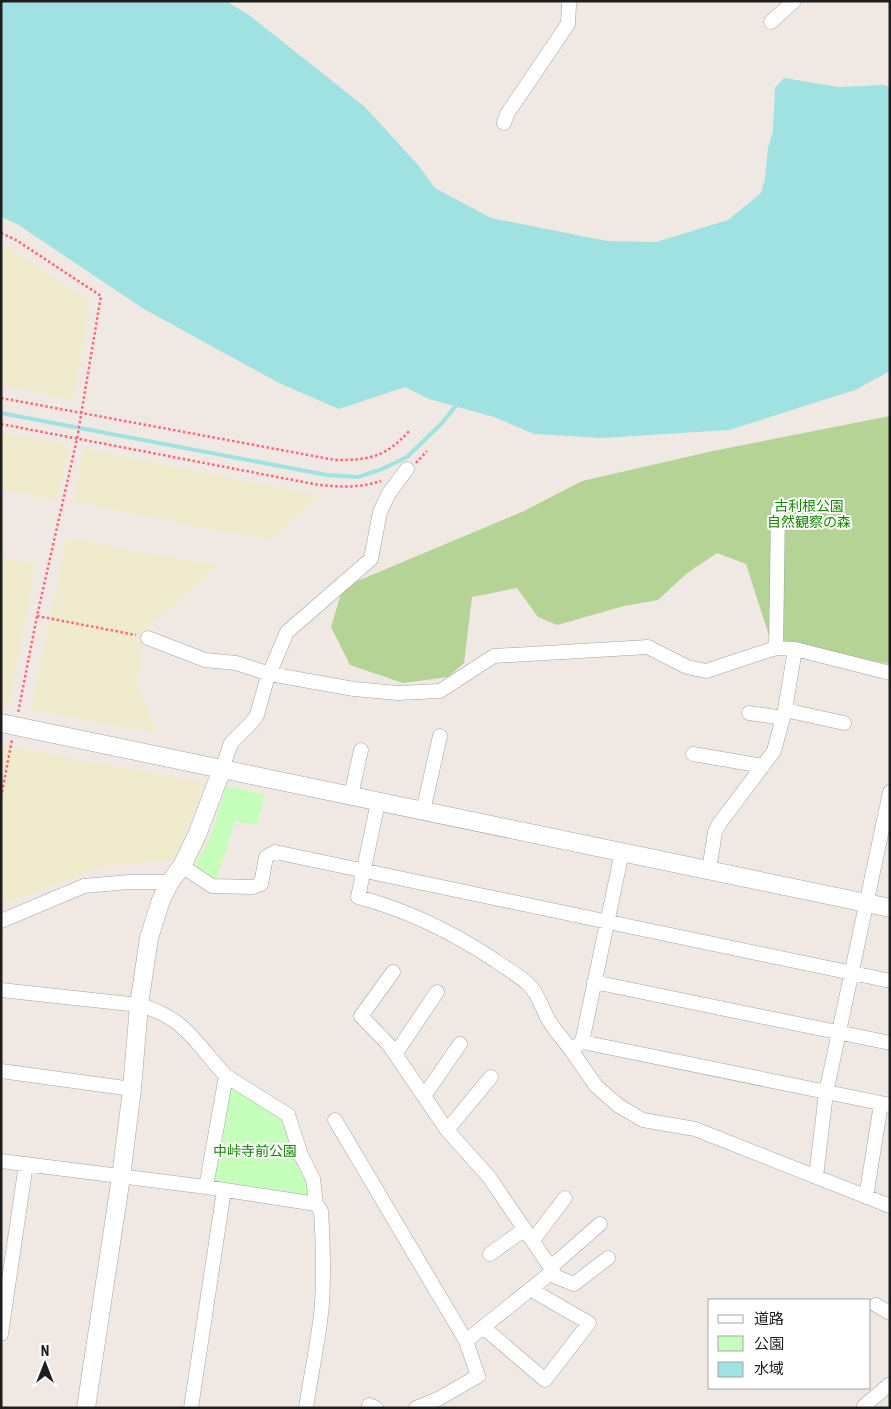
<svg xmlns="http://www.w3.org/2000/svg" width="891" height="1409" viewBox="0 0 891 1409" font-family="'Roboto Condensed','Noto Sans JP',sans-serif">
<rect width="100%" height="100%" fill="#f0e9e3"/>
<path fill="#f1ebcd" d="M1,243L90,301L73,400L1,385Z
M1,432L70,445L57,501L1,488Z
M83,448L320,496L270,540L193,526L75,502Z
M67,538L218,566L146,629L137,683L157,733L31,710Z
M1,557L35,564L9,705L1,704Z
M1,745L204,783L186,836L172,860L105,866L1,905Z"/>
<path fill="#b5d394" d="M890,416V664L771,642L746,564L717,553L686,574L658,600L624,606L557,625L538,617L517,588L472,597L464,663L448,677L403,683L350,665L331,627L343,587L524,511L582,481L713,451Z"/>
<path fill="#c6febc" d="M226,786L265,794L257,825L235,821L216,880L195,866L211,835Z
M226,1076L288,1115L316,1204L206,1187Z"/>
<path fill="#a0e1e2" d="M1,1H226L249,15L365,107L418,165L435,188L491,218L607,241L656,242L728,220L761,193L765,178L768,148L773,131L775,88L784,78L839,87L883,85L890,87V371L855,390L729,430L603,438L534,434L494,417L429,399L405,387L339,409L279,383L144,309L17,224L1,217Z"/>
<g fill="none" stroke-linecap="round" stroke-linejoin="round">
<path stroke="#a0e1e2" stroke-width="4" d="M1,413L327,475L358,477L382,469L407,457L443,422L458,403"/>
<g stroke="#a2a2a2" stroke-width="15">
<path id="minor" d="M771,22L794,1
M504,123L507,114L568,24L569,5L568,1
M148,638L205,660L236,663L270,674L354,689L398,693L440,691L494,656L648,647L687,667L706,671L776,648L795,649L890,673
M776,648L778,510
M785,710L844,723
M749,713L783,718
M693,754L763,766
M222,769L231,743L251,723L257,715L267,679L287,632L371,559L380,512L389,493L407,469
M351,796L361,750
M378,802L358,897C407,910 454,933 496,961C507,969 520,976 530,986C539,996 542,1008 548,1019C554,1030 564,1040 571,1050
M423,811L440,736
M622,852L582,1042L890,1105
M182,866L212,886L253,887L261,884L266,857L275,852L890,981
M709,870L715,832L719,824L774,751L785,710L795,649
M1,921L84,886L129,882H170
M393,972L361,1016L389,1045L447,1130L489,1177L553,1271L466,1341L478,1376L438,1399L416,1408
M594,982L890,1043
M1,990L139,1005C184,1016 197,1045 226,1076L206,1187
M582,1042L571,1050L596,1086L619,1106L643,1120L695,1129L890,1206
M396,1053L437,992
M1,1071L132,1089
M226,1076L288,1115L301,1155L313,1179L316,1204
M424,1096L460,1044
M335,1120L466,1341
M447,1130L491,1077
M1,1161L206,1187L316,1204L321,1211C323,1242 324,1273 322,1304C319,1339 311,1373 306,1408
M816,1177L826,1093L890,792
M866,1197L881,1104
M533,1240L565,1198
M490,1254L525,1229
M551,1267L600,1224
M549,1274L574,1284L608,1258
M876,1305L890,1313
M483,1327L545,1380L589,1323L530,1289
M1,1334L26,1164
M369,1405L376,1408
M864,1406L890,1384
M191,1408L224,1190"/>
</g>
<g stroke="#a2a2a2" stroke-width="19">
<path id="tertiary" d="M1,723L890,908
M86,1408L121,1177L132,1089L139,1005L149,938L161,900L170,882L182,866L197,835L222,769"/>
</g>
<path stroke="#ff6577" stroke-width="2.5" stroke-dasharray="2.5 2.5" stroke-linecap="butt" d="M1,233L16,240L101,296L77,439L37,616L18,713
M1,398L335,460C371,460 386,457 410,430
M1,424L319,485C340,487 361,488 381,481
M416,463L427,451
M37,616L136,635
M1,797L12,740"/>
<use href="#minor" stroke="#fff" stroke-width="14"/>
<use href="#tertiary" stroke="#fff" stroke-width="18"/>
</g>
<g text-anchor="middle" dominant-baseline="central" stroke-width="4" stroke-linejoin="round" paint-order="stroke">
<g font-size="14" fill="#148702" stroke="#fff">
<text x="809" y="506">古利根公園<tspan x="809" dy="16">自然観察の森</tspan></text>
<text x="255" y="1151">中峠寺前公園</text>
</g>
</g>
<rect width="891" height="1409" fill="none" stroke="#1e1e1e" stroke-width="5"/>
<rect x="708" y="1299" width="162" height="90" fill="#ffffff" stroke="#a5a5a5"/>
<rect x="718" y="1315" width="25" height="8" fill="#ffffff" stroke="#a5a5a5"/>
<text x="754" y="1324" font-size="15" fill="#1e1e1e">道路</text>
<rect x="718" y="1336" width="25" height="15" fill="#c6febc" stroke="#a5a5a5"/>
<text x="754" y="1349" font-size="15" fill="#1e1e1e">公園</text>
<rect x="718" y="1362" width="25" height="15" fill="#a0e1e2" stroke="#a5a5a5"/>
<text x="754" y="1374" font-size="15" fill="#1e1e1e">水域</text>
<g transform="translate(45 1364)" stroke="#ffffff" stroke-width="4" paint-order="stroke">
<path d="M0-4L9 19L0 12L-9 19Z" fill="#1e1e1e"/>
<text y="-8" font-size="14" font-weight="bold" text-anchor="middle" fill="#1e1e1e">N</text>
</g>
</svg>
